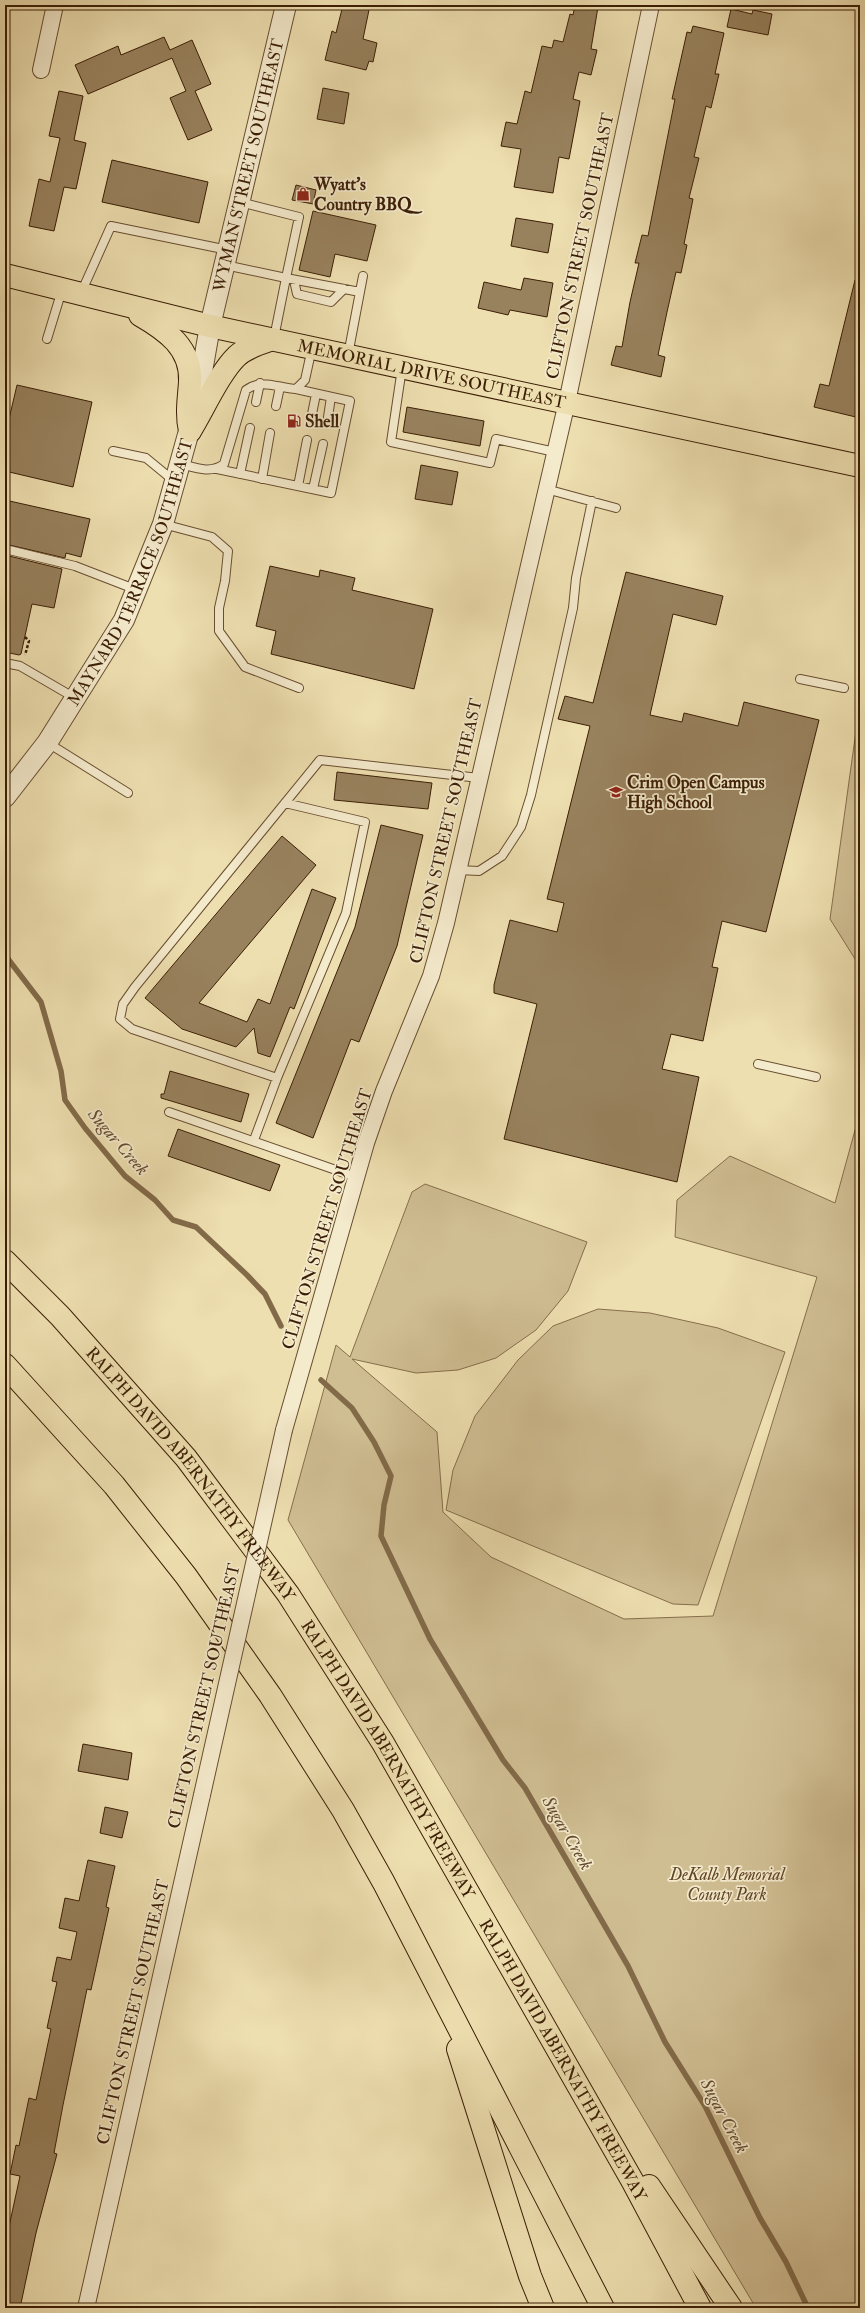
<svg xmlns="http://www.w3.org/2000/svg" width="865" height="2313" viewBox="0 0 865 2313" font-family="'IM FELL Double Pica',serif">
<rect width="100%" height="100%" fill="#eedfb0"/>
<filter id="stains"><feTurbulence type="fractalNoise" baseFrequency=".005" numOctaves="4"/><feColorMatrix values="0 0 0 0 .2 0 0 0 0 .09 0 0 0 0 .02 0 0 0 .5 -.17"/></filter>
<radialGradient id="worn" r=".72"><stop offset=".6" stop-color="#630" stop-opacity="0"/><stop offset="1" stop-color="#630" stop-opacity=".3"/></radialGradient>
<path fill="#d0be93" stroke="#866e4c" d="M860,702V967L830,919Z
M860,1112V2308H756L288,1520L336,1345L350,1357L412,1192L425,1184L587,1242L568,1291L536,1330L496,1358L458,1370L416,1373L352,1359L437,1432L443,1512L491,1557L624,1619L713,1616L817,1277L675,1237L677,1200L730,1156L835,1203Z
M598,1309L650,1313L718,1328L785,1352L698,1605L673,1604L446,1510L453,1470L475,1416L518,1360L553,1326Z"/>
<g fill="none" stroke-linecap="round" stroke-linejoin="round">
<path stroke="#826a49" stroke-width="5.5" d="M5,955L41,1002L61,1071L65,1100L85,1128L125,1176L155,1200L173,1220L196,1227L247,1275L265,1294L281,1326
M321,1380L352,1408L374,1442L391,1476L384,1505L381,1536L430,1639L503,1760L525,1788L628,1966L665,2042L705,2106L760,2218L786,2262L808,2308"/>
</g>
<path fill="#98825e" stroke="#3b1e05" d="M343,5H370L363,39L377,43L373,62L369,61L366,70L325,60L332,31L336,33Z
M575,5L598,7L591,49L597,50L591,75L579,72L573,99L580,101L569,159L559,157L553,193L514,187L521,149L501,146L506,122L517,124L525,91L531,93L542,46L552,48L554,40L563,42L570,14L573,15Z
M731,9L752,14L753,10L772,14L768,35L727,27Z
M693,26L724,33L715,74H719L711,108L706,106L694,157L699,158L689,198L693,199L684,244L687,245L681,273L676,272L667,312L658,355L665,357L661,377L611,365L616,346L622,347L630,302L639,263H635L642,235L648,236L675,99H672L687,32L691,33Z
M164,37L170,50L192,40L211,84L195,91L212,130L188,140L170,98L186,91L172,58L88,94L75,65L118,46L121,55Z
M323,88L349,93L344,124L317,119Z
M59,91L83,96L74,140L86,143L76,189L64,187L54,231L29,226L39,179L50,182L60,138L49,136Z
M112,160L208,182L199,223L102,202Z
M296,185L316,190L313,204L292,200Z
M313,211L376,225L367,261L335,254L330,277L299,270Z
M516,218L553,224L548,253L511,246Z
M524,278L553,283L547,317L510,310L508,315L478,308L484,282L521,290Z
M855,280L860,281V418L814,407L820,384L829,386Z
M17,385L92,402L73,487L5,471V436Z
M407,407L484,421L480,446L403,432Z
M421,465L458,472L452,505L415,499Z
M5,500L90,519L81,557L66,553L65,558L5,544Z
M5,555L62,569L54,608L32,604L21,654L19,655L5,652Z
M270,566L319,577L320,570L355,578L352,590L433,609L414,689L271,654L276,631L256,626Z
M626,572L723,596L716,625L673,614L650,715L682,722L684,713L738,726L744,702L819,720L766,932L722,921L712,967L718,968L703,1041L671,1034L662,1069L699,1077L677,1182L504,1139L537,1004L494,993V985L510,920L557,932L564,903L547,899L590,726L558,719L565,696L593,703Z
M337,772L432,783L428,809L334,800Z
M381,825L423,835L397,946L359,1042L351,1039L313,1138L276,1123L355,927Z
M282,836L316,865L199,1003L247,1022L258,999L270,1004L312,889L336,898L294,1009L290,1007L270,1057L258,1053L254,1028L236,1047L182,1029L145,998Z
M170,1071L249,1094L241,1122L161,1098V1094H164Z
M178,1129L280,1165L270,1191L168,1156Z
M83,1744L132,1753L128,1780L78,1771Z
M105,1807L128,1812L122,1838L100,1833Z
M88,1860L115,1866L106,1907L109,1908L91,1990L87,1989L63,2105L54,2153L57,2154L36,2233L20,2308H5V2245L20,2176L10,2174L16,2145L19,2146L29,2098L36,2100L51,2029L47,2028L57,1982L52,1981L57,1957L71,1960L77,1932L59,1928L65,1898L79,1901Z"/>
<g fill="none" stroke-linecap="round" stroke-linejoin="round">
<g stroke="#684e30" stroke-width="10">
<path id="service" d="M225,265L286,278L299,217L240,202
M294,280L297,294L331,302L344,289
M81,293L111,226L228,250
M274,338L286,278L360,292
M47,339L62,290
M348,355L363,276
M402,368L391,442L490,463L496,439L555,452
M256,402L260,383
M276,406L280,387
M312,414L316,394
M328,417L331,397
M113,451L146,458L174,481
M181,464C196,468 211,474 224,464L246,390C261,378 278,388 296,389L305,380L312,348
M217,469L331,493L350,401L296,389
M240,474L250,428
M262,479L270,433
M298,486L307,440
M313,489L323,444
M546,489L616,508
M163,524L212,537L228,551L225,581L219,608V631L245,667L299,688
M5,549L75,566L137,590
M5,663L20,666L75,698
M800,679L844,688
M48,743L128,793
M285,803L365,822L346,913L277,1078L132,1029L120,1019L123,1004L135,987L320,760L479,778
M458,870L479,871L502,856L521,827L531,795L573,608L576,578L592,501
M758,1064L816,1077
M169,1112L356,1177
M254,1140L277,1078"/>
</g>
<g stroke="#684e30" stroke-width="18">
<path id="minor" d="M41,70L55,5
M284,1430L366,1143L384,1091L431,976L446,923L567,402L651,5
M86,2308L202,1795"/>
</g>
<g stroke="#684e30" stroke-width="22">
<g id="tertiary">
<path id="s1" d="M5,797L47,743L124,620L163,524L196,406L210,326L286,5"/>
</g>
</g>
<g stroke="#3b1e05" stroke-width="24">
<g id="primary">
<path id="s2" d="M5,275L210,326L860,466"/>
<path d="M140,315C166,330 192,348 190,382C189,398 186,414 190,431"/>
<path d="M190,431C203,410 220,372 237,356C247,347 261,343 273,339"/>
</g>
</g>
<g stroke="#3b1e05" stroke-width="24">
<g id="motorway">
<path id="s3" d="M5,1261L60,1316L186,1458L288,1594L383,1743L633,2182L700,2308"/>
<path d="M5,1365L114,1485L186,1576L270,1695L343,1810L384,1883L603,2308"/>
<path d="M458,2049L530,2276L543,2308"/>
<path d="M649,2186L731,2308"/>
</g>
</g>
<path stroke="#3b1e05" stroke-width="2.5" stroke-dasharray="3 2" stroke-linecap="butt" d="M25,637L29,641L25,655"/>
<use href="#service" stroke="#f4eacc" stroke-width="8"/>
<use href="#minor" stroke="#f4eacc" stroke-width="16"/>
<use href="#tertiary" stroke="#f4eacc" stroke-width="20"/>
<use href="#primary" stroke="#eedfb0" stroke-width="22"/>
<use href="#motorway" stroke="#eedfb0" stroke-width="22"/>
<g stroke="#684e30" stroke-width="18" stroke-linecap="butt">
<path id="minor-bridge" d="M202,1795L284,1430"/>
</g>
<use href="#minor-bridge" stroke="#f4eacc" stroke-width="16"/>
</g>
<defs>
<g id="shop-bare" transform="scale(1.08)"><path d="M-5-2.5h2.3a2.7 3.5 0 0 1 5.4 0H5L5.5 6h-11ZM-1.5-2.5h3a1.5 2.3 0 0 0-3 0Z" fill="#8f2418" stroke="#f4eacc" stroke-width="2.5" paint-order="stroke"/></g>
<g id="fuel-bare" transform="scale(1.08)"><path d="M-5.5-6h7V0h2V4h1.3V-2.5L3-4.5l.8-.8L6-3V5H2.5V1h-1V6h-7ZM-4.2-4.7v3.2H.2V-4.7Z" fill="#8f2418" stroke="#f4eacc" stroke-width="2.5" paint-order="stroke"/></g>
<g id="school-bare" transform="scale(1.08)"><path d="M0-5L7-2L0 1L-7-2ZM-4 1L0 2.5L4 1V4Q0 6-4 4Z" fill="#8f2418" stroke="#f4eacc" stroke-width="2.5" paint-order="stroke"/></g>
</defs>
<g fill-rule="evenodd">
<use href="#shop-bare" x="303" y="194"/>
<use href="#fuel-bare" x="294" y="421"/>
<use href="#school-bare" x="616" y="792"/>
</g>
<g text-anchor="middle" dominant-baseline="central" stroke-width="3.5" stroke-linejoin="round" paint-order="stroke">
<g font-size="17" fill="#3b1e05" stroke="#f4eacc">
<text stroke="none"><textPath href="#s1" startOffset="686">WYMAN STREET SOUTHEAST</textPath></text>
<text transform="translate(580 246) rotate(-78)">CLIFTON STREET SOUTHEAST</text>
<text stroke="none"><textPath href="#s2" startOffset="438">MEMORIAL DRIVE SOUTHEAST</textPath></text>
<text stroke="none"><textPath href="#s1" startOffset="260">MAYNARD TERRACE SOUTHEAST</textPath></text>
<text transform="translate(446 831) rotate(-77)">CLIFTON STREET SOUTHEAST</text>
<text transform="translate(327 1219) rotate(-73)">CLIFTON STREET SOUTHEAST</text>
<text stroke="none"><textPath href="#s3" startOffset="283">RALPH DAVID ABERNATHY FREEWAY</textPath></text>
<text transform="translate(204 1696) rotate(-77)">CLIFTON STREET SOUTHEAST</text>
<text stroke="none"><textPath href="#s3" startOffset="631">RALPH DAVID ABERNATHY FREEWAY</textPath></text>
<text transform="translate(133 2012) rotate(-77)">CLIFTON STREET SOUTHEAST</text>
<text stroke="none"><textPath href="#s3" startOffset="979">RALPH DAVID ABERNATHY FREEWAY</textPath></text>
</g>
<g font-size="17" font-weight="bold" fill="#3b1e05" stroke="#f4eacc" text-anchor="start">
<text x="314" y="184">Wyatt's<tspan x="314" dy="20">Country BBQ</tspan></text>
<text x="305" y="421">Shell</text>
<text x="627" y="782">Crim Open Campus<tspan x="627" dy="20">High School</tspan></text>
</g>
<g font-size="17" font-style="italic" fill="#604628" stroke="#f4eacc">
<text x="727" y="1874">DeKalb Memorial<tspan x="727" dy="20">County Park</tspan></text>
</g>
<g font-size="18" font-style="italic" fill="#644a2d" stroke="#f4eacc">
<text transform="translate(118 1142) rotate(49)">Sugar Creek</text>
<text transform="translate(567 1833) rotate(60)">Sugar Creek</text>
<text transform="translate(724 2116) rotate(62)">Sugar Creek</text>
</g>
</g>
<rect width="865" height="2313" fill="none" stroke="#eedfb0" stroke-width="20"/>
<rect x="6" y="6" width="853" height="2301" fill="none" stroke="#3b1e05" stroke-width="2"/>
<rect x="10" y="10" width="845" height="2293" fill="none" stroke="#3b1e05"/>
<rect width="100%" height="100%" filter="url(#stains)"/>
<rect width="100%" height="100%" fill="url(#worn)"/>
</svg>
